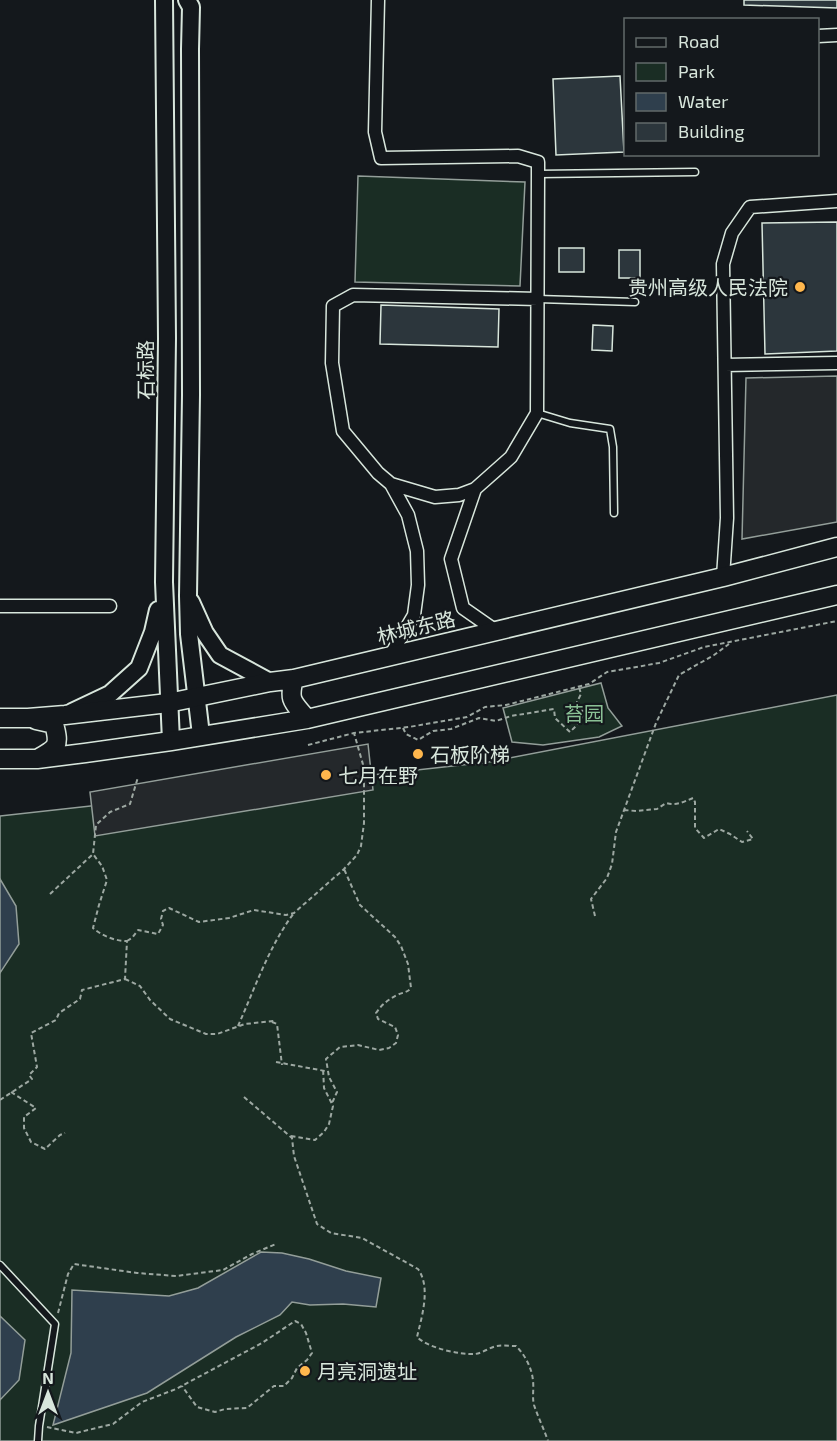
<svg xmlns="http://www.w3.org/2000/svg" width="837" height="1441" viewBox="0 0 837 1441" font-family="'Exo 2','Noto Sans SC',sans-serif">
<rect width="100%" height="100%" fill="#14181c"/>
<path fill="#1a2d24" stroke="#939e99" stroke-width="1.5" d="M358,176L525,182L520,286L355,282Z
M601,683L608,708L622,726L599,737L543,745L512,742L503,708Z
M837,695V1441H0V816L489,762Z"/>
<path fill="#24282b" stroke="#939e99" stroke-width="1.5" d="M837,376V522L742,539L746,378Z
M368,744L373,790L95,836L90,792Z"/>
<path fill="#2f3f4d" stroke="#939e99" stroke-width="1.5" d="M0,879L16,906L19,944L0,973Z
M261,1252L282,1253L309,1259L346,1271L381,1278L376,1307L343,1304L310,1305L292,1302L280,1315L236,1337L147,1393L53,1425L71,1353L72,1290L169,1296L198,1288Z
M0,1316L25,1340L19,1380L0,1400Z"/>
<path fill="#2c363c" stroke="#d8e6dc" stroke-width="1.5" d="M744,0H837V8L744,5Z
M620,76L624,152L556,155L553,79Z
M837,222V351L765,354L762,223Z
M559,248H584V272H559Z
M619,250H640V278H619Z
M381,305L499,309L498,347L380,344Z
M593,325L613,326L612,351L592,350Z"/>
<g fill="none" stroke-linecap="round" stroke-linejoin="round">
<g stroke="#d8e6dc" stroke-width="9">
<path id="lane" d="M538,174L695,172
M538,299L635,302
M537,413L570,423L610,429L613,447L614,513
M0,1265L55,1324L39,1426L38,1441"/>
</g>
<g stroke="#d8e6dc" stroke-width="15">
<path id="street" d="M378,0L375,132L381,158L518,156L538,162V174L537,413L511,457L475,489L459,495L435,497L391,484L378,473L343,431L332,363L333,306L353,295L538,299
M818,36L837,35
M725,365L837,363
M475,489L451,559L463,608L496,631
M723,577L727,518L723,264L732,233L750,207L837,201
M0,606H110
M390,656L414,615L418,585L417,551L408,515L391,484"/>
</g>
<g stroke="#d8e6dc" stroke-width="20">
<path id="secondary" d="M164,0L167,338L164,582L171,741
M187,0L191,7L190,49L191,395L188,596L189,634L201,735
M191,602L205,633L220,655L270,682
M72,712L110,694L139,668L153,632L158,610"/>
</g>
<g stroke="#d8e6dc" stroke-width="21">
<path id="primary" d="M294,679C288,701 293,702 307,719
M0,718H28L65,715L168,703L270,682L294,679L723,577L837,547
M36,720L54,724C60,746 57,748 39,758
M0,759H37L85,753L171,741L307,719L837,595"/>
</g>
<path stroke="#9da8a2" stroke-width="2" stroke-dasharray="4.5 3" stroke-linecap="butt" d="M403,728L406,734L418,740L433,731L451,729L479,718L496,721L511,716L554,709L555,718L570,732L579,723L584,713L577,702L581,694L579,687
M308,745L354,733L409,727L467,717L485,707L506,705L589,684L607,672L659,663L704,647L837,621
M624,810L636,811L657,809L666,803C676,806 683,802 693,798L695,802V828L704,838L719,829L730,834L742,842L753,839L747,831
M50,894L93,854
M595,916L591,899L607,878L612,864L616,832L656,723L679,675L714,655L729,644
M127,941L132,938L138,930L158,934L163,925L161,919L163,911L169,908L199,922L229,918L254,910L286,915L294,913L344,869L357,855L361,846L364,823V768L354,733
M125,979L140,986L150,1000L170,1019L206,1034H217L245,1024L274,1021
M272,1022L277,1024L282,1065
M238,1026C255,988 269,946 294,913
M276,1062L325,1071
M11,1092L36,1108L24,1117V1128L31,1142L45,1149L60,1135L65,1133
M244,1097L292,1138L294,1156L317,1224L331,1233L362,1238L418,1269C431,1287 422,1316 417,1337C428,1348 460,1355 475,1354C483,1353 490,1347 497,1346C503,1345 510,1346 516,1346C525,1355 532,1368 533,1381C534,1389 532,1397 534,1405C538,1417 544,1429 548,1441
M0,1100L32,1079L29,1075L37,1067L31,1033L56,1020L59,1013L80,999L82,990L125,979L127,941C115,941 102,936 93,928L99,905L107,880L102,866L93,854L96,825L110,812L130,804L138,777
M332,1102L333,1101L337,1092L329,1077L326,1059L340,1047L358,1045L379,1050L389,1048L396,1043L398,1035L395,1027L378,1019L376,1013C382,1004 388,1000 397,995C403,992 407,993 411,988L408,964L401,946L395,937L360,905L344,869
M291,1136L315,1140L324,1132L329,1124L333,1106L324,1088L323,1068
M58,1313L68,1274L74,1264L137,1273L176,1276L223,1270L252,1254L276,1244
M47,1427L76,1433L113,1424L142,1402L176,1389L262,1343L295,1321L301,1324L306,1333L312,1353L307,1360L297,1368L292,1378L284,1386H274L247,1408L225,1409L215,1412L197,1407L182,1386"/>
<use href="#lane" stroke="#14181c" stroke-width="6"/>
<use href="#street" stroke="#14181c" stroke-width="12"/>
<use href="#secondary" stroke="#14181c" stroke-width="16"/>
<use href="#primary" stroke="#14181c" stroke-width="18"/>
</g>
<g fill="#ffb74d" stroke="#14181c" stroke-width="2">
<circle cx="800" cy="287" r="6"/>
<circle cx="418" cy="754" r="6"/>
<circle cx="326" cy="775" r="6"/>
<circle cx="305" cy="1371" r="6"/>
</g>
<g text-anchor="middle" dominant-baseline="central" stroke-width="4.5" stroke-linejoin="round" paint-order="stroke">
<g font-size="20" fill="#d8e6dc" stroke="#14181c" text-anchor="start">
<text x="788" y="287" text-anchor="end">贵州高级人民法院</text>
<text x="430" y="754">石板阶梯</text>
<text x="338" y="775">七月在野</text>
<text x="317" y="1371">月亮洞遗址</text>
</g>
<g font-size="20" fill="#d8e6dc" stroke="#14181c">
<text transform="translate(145 370) rotate(-90)">石标路</text>
<text transform="translate(416 627) rotate(-14)">林城东路</text>
</g>
<g font-size="20" fill="#8ac095" stroke="#14181c">
<text x="584" y="713">苔园</text>
</g>
</g>
<rect x="624" y="18" width="195" height="138" fill="#14181c" stroke="#626a69" stroke-width="1.5"/>
<rect x="636" y="38" width="30" height="9" fill="#14181c" stroke="#626a69" stroke-width="1.5"/>
<text x="678" y="48" font-size="18" fill="#d8e6dc">Road</text>
<rect x="636" y="63" width="30" height="18" fill="#1a2d24" stroke="#626a69" stroke-width="1.5"/>
<text x="678" y="78" font-size="18" fill="#d8e6dc">Park</text>
<rect x="636" y="93" width="30" height="18" fill="#2f3f4d" stroke="#626a69" stroke-width="1.5"/>
<text x="678" y="108" font-size="18" fill="#d8e6dc">Water</text>
<rect x="636" y="123" width="30" height="18" fill="#2c363c" stroke="#626a69" stroke-width="1.5"/>
<text x="678" y="138" font-size="18" fill="#d8e6dc">Building</text>
<g transform="translate(48 1393)" stroke="#14181c" stroke-width="4.5" paint-order="stroke">
<path d="M0-4.5L10 22L0 15L-10 22Z" fill="#d8e6dc"/>
<text y="-9" font-size="16" font-weight="bold" text-anchor="middle" fill="#d8e6dc">N</text>
</g>
</svg>
